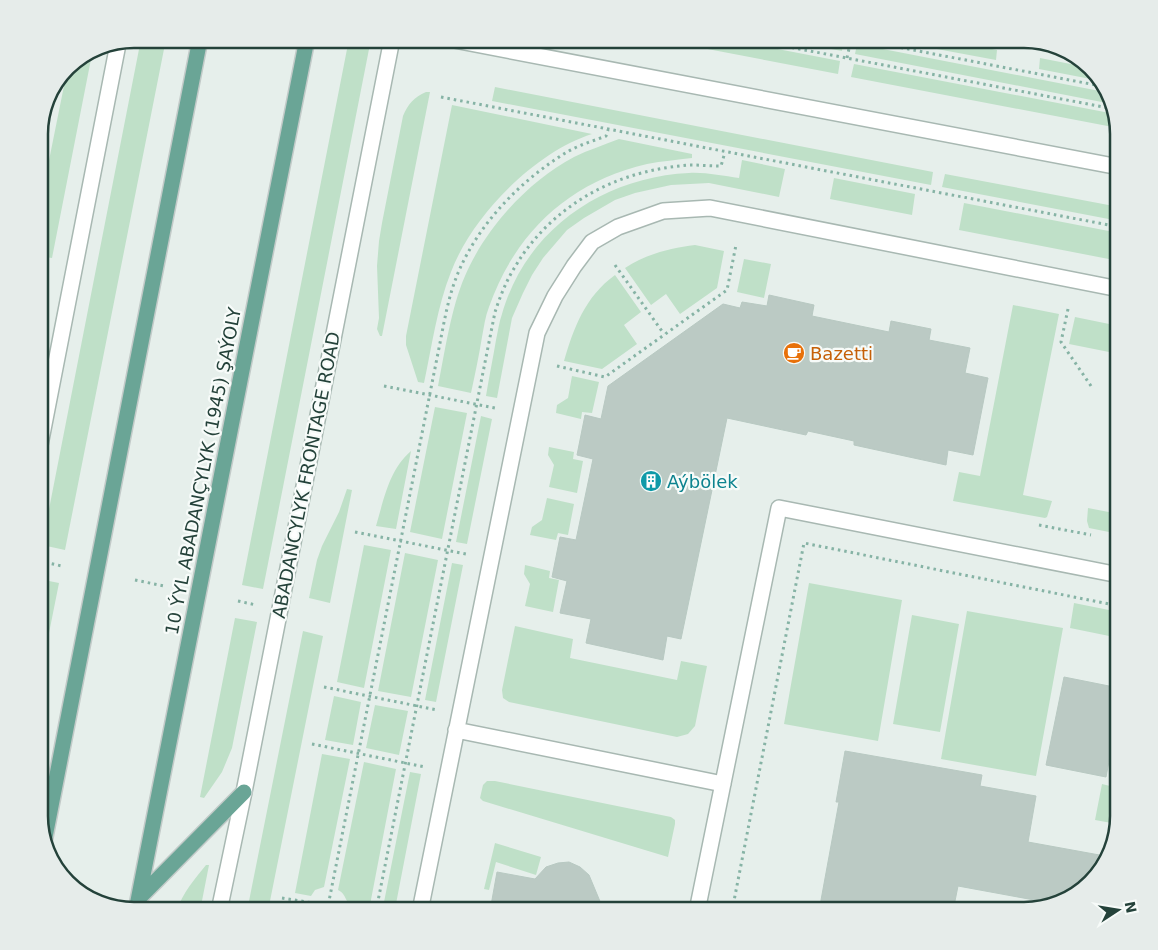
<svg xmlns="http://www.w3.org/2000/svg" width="1158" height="950" viewBox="0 0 1158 950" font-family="'DejaVu Sans',sans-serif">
<rect width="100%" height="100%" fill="#e6efeb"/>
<path fill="#bfe0c8" d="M141,39H166L65,550L42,545Z
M349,39H371L263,589L242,585Z
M655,39H725L840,61L838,74Z
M776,39H827L843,42L842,51Z
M883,39H941L997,50L996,60Z
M857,44L1110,93L1112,104L855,54Z
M92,54L52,258L39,256V210L68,66L71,62Z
M1040,58L1091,68L1101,81L1039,69Z
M854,64L1115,114L1118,128L851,77Z
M495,87L933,172L931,185L492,101Z
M426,92H430L382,336H380L377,329L379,318L377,266L379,241L382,223L403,116C408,104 414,97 426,92Z
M452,105L592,134C535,152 472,216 451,272C437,307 432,346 424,383L418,382L406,345V336Z
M619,139L692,154V158C677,160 662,161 647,164C569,182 515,233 489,307C485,317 484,327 482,337C479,356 475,374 471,393L438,386C445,351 451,308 465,276C485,229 528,181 574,157C588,150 604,145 619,139Z
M742,160L785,169L779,197L709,183L671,185L635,193L615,200L584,218L567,230L543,258L532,275L523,293L512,318L497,398L486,396C489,377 493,358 496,340C498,331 499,322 502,314C526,229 604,177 689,173C705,172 723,176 739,178Z
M945,174L1119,207V221L942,187Z
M834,178L915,194L912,215L830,199Z
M964,203L1119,233V261L959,230Z
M695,245L724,251L717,288L680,314L666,294L651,305L625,268C646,254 671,248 695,245Z
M744,259L771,264L764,298L737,292Z
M615,275L641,312L624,325L637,344L602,369L564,361C574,327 585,297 615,275Z
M1013,305L1059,314L1023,495L1052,501L1047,517L1045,518L953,501L959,472L980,476Z
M1075,317L1119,326V354L1069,344Z
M572,376L599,382L592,413L582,412L581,419L556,413L557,405L568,398Z
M435,407L467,413L442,539L410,532Z
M481,416L492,419L467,544L456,542Z
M549,447L574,452L573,459L583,461L577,493L549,487L554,465L548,455Z
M411,451L396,529L376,526C384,499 389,470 411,451Z
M347,489L352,490L330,603L309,598L317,560L322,546L339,512Z
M547,498L574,504L568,535L558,533L556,540L530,535L532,527L542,520Z
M1088,508L1119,514V534L1089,528L1087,521Z
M364,545L391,550L364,688L337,682Z
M405,553L438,560L411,697L378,691Z
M452,563L463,565L436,702L425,700Z
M525,565L550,571L549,578L559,580L553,612L525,606L530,584L524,574Z
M39,579L59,583L39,683Z
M809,583L902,600L878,741L784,724Z
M1074,603L1119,612V638L1070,628Z
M967,611L1063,628L1036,776L941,759Z
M912,615L959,624L940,732L893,724Z
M235,618L257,622L232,748L222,772L204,798L200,797Z
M515,626L573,639L570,658L677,680L681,661L707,666L695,726L688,734L677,737L509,702L503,698L502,690Z
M303,631L323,636L268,911H247Z
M334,696L361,702L353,745L325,740Z
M375,705L408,711L399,755L366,748Z
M1119,738V817L1117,824L1095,820L1102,784L1110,786Z
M322,754L350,759L324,887L315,890L311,896L295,893Z
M364,762L396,769L370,905L347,901C345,897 343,892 338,890Z
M410,772L421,774L395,909L383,907Z
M487,781H495L671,817L675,820V824L668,857L483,801L480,798L483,785Z
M495,843L541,857L536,875L496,862L489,890L484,889Z
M206,865H209L200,911H177C182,893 195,879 206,865Z"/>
<path fill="#bbcac4" stroke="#b8c9c2" d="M769,295L814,305L812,316L889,332L891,321L931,329L929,340L970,348L965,373L988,378L973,455L948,450L946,465L854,445V441L808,431L806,435L727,418L681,639L667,636L663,660L586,643L591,619L560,613L567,581L552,577L560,537L576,540L593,459L577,455L585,415L601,419L608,386L723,304L740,308L742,302L767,306Z
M1064,677L1119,688V709L1106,777L1046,765Z
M845,751L982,775L980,786L1036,796L1028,842L1105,856L1096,879L1066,902L1056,904L958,886L953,911H819L839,802H836Z
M569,862L580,867L589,875L604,911H490L497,872L535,879L546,867L558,863Z"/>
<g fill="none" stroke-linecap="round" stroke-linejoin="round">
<g stroke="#a8b8b2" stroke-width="18">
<path id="lane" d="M456,730L723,784
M420,911L537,333L555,296L574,266L592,242L618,227L663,211L710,208L1119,289
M697,911L779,508L1119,575"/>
</g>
<g stroke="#a8b8b2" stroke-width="18">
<path id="street" d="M449,39L1119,167
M39,450L118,44
M219,911L244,792L392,39"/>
</g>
<g stroke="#c2cac8" stroke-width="18">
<path id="primary" d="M44,842L200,39
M139,898L244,792
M136,911L307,39"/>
</g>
<path stroke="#86b3a5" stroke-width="3" stroke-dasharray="2.5 4" stroke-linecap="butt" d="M747,39L1114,109
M856,39L1106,87
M847,58L851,39
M441,97L1119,227
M615,265L664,334
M1068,309L1061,342L1091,386
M557,366L605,377L727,290L736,245
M384,386L495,408
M1039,525L1091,535
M355,532L466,554
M39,561L62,566
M135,580L164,586
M238,601L256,605
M324,687L437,710
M312,744L425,767
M282,898L363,911
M327,911L439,348C444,323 448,297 458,273C479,223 521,180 567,152C579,145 593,141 606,136L608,130
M376,911L495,312C500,297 506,281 515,267C524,251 535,238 548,225C588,187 636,169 690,165C700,165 711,166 721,166L725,152
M732,911L804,543L1119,606"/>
<use href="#lane" stroke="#fff" stroke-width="15"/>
<use href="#street" stroke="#fff" stroke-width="15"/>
<use href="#primary" stroke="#6aa596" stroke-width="15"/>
</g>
<defs>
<g id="cafe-disc" transform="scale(1.125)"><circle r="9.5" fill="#e8710a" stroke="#f7fbf9"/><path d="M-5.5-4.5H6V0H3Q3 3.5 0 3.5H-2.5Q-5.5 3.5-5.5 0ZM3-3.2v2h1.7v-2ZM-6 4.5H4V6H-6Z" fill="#fff"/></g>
<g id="building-disc" transform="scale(1.125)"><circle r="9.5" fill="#0f9aa8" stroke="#f7fbf9"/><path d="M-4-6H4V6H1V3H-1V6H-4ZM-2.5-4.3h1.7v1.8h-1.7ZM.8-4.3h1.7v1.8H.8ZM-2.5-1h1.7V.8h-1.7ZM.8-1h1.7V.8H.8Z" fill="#fff"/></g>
</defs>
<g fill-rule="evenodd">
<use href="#cafe-disc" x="794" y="353"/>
<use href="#building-disc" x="651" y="481"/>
</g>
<g text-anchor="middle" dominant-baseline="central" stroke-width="4.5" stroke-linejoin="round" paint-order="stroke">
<g font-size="18" fill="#c56008" stroke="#f7fbf9" text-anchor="start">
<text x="810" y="353">Bazetti</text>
</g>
<g font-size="18" fill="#24423a" stroke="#f7fbf9">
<text transform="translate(203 471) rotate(-79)">10 ÝYL ABADANÇYLYK (1945) ŞAÝOLY</text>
<text transform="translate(306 475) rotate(-79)">ABADANCYLYK FRONTAGE ROAD</text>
</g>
<g font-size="18" fill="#0d838f" stroke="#f7fbf9" text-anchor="start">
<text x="667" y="481">Aýbölek</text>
</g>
</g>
<path d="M0 0H1158V950H0ZM134 48H1024A86 86 0 0 1 1110 134V816A86 86 0 0 1 1024 902H134A86 86 0 0 1 48 816V134A86 86 0 0 1 134 48Z" fill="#e6ecea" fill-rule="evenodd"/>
<path fill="none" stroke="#24423a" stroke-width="2.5" d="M134 48H1024A86 86 0 0 1 1110 134V816A86 86 0 0 1 1024 902H134A86 86 0 0 1 48 816V134A86 86 0 0 1 134 48Z"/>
<g transform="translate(1118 910) rotate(78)" stroke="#f7fbf9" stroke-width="4" paint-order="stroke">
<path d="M0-4L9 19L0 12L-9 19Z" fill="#24423a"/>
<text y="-8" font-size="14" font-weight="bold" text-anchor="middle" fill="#24423a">N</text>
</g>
</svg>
